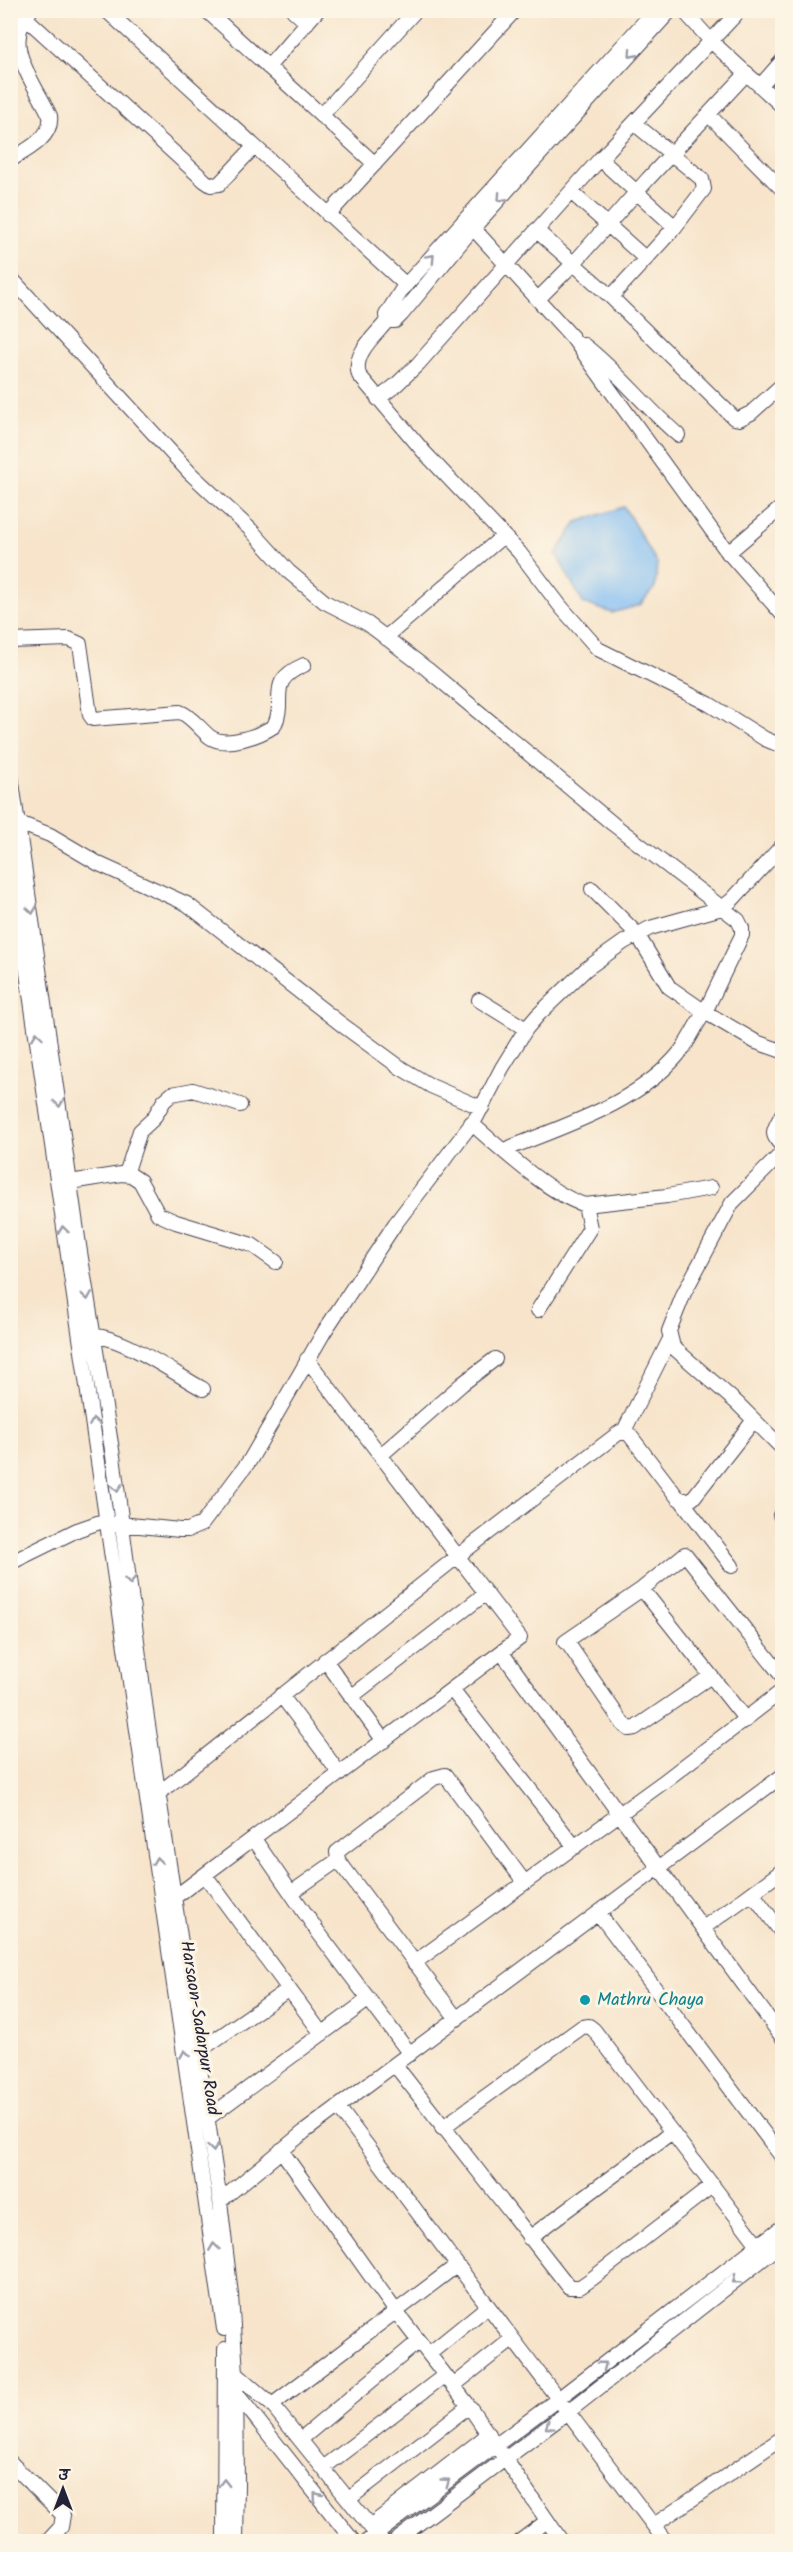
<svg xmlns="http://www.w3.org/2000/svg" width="793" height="2552" viewBox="0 0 793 2552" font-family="Kalam,'Playpen Sans Deva',sans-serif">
<rect width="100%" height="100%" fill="#fcf5e5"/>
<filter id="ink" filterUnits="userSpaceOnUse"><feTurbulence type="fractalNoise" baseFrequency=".0167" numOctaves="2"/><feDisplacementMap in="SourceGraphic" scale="12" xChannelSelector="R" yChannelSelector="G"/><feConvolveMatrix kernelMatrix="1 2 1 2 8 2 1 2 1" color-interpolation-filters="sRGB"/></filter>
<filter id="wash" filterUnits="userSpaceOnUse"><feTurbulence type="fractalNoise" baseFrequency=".008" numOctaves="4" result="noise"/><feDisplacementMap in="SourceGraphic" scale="24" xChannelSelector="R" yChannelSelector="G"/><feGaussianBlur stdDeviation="1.35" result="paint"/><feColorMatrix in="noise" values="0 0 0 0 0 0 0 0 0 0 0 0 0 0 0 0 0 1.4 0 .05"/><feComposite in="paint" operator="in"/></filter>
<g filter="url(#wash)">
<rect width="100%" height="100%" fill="#f7e4cb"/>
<path fill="#81bdf4" stroke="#527098" stroke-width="1.5" d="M624,507L657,563L655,587L640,605L612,613L583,603L556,554L577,522Z"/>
</g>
<g filter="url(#ink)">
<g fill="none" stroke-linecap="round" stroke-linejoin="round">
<g stroke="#423f51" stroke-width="16">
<path id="minor" d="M17,10L205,181L211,185L219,184L253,148
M106,10L406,285
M206,10L375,164
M293,10L307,23
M655,10L403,288L386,315L387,321C375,336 352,354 359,375L424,452L519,552L561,607L598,649L709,704L765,739L782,746
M683,10L712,42L782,106
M268,67L318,10
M761,85L782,61
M709,115L782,189
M321,116L416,10
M600,159L675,227
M10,160C27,150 53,137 50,116C34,81 0,44 31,10
M571,192L646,259
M328,215L515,10
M473,228L572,337L726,550L782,614
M536,230L611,297L734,418L739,419L751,413L782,385
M10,277L190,473L251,530L289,572L325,602L368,624L427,669L613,824L738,920L742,928V935L705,1012L669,987L637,934L592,889
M611,297L675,227L704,189L702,179L635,124
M539,298L574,263L648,179L747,73
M387,321H395L402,314L473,228L671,10
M584,345C619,372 645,407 678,435
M378,399L396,385L418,364L600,159L740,10
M728,553L782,507
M385,638L503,536
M10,641L69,639L80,644L90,715L93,719L180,712C191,716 200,729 210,737C225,748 259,736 274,726C288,699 264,682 304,665
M10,769L80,1252L113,1456L147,1718L220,2201L231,2295L236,2373L237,2484L236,2542
M19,823L50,835L99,864L187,904L341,1024L401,1068L431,1086L482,1108
M10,856L224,2329
M479,1000L526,1029
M782,1114C775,1130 768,1132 782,1146
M471,1123C500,1148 549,1194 585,1205L667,1196L711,1188
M504,1150C563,1126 640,1103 681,1051C690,1039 696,1024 705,1012L756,1042L782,1051
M782,1153L732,1203L684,1293L669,1331L673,1347L737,1403L782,1448
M126,1174L140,1131L153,1119L164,1101L172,1094L193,1090L240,1105
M70,1182L121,1174L131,1175L140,1181L158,1214L176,1222L252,1245L276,1262
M538,1310L590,1228L585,1205
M94,1336C124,1337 175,1374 203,1389
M624,1431L669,1341
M381,1455L462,1384L495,1359
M682,1501L732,1566
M780,1515L782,1518
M10,1563L77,1530L100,1522L180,1530H188L202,1524L250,1460L324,1332L395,1224L476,1118L502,1068L526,1029L538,1015L586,969L624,942L650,928L722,908L732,900L782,846
M642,1589L746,1720
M565,1642L642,1589L685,1554L782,1676
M569,1645L623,1724L629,1729L635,1728L711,1676
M502,1653L782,2037
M325,1660L384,1741
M452,1690L575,1847
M281,1695L340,1774
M351,1697L485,1594
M159,1793L458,1556L620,1432L629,1434L678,1498L687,1501L693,1498L754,1420
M254,1839L318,1932L410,2054
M205,1875L322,2034
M291,1893L338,1860
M748,1896L782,1871
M175,1897L520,1638L307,1359
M599,1914L782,2157
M703,1928L748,1896L756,1898L782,1933
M414,1963L662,1783L782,1691
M457,2019L338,1860L337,1852L434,1778L445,1775L525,1883
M199,2051L289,1989
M395,2065L569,2287H580L593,2278L713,2185
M338,2107L666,2542
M208,2118L369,1999
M442,2128L582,2027L589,2026L594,2030L758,2245
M281,2150L397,2313L469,2406L562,2542
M220,2201L304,2132L782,1776
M529,2238L672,2132
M429,2354L487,2307
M232,2370L272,2405L381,2540
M453,2386L512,2339
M236,2393L354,2542
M272,2405L456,2266
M301,2439L419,2341
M10,2462L63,2515L61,2527L47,2542
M323,2468L445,2375
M349,2499L469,2406
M654,2525L782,2438
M370,2526L489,2434
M224,2542L225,2349
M366,2542L558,2399L782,2227
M394,2542L568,2412L782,2244
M519,2542L547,2521"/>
</g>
<use href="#minor" stroke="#fff" stroke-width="14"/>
</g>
<defs><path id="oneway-chevron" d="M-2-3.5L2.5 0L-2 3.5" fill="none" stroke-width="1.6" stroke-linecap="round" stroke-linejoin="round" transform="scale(1.5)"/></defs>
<g stroke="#9c9ca7">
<use href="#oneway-chevron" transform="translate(632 54) rotate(132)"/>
<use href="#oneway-chevron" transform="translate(501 198) rotate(132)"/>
<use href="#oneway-chevron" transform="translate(431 258) rotate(-47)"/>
<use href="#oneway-chevron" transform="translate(32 910) rotate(82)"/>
<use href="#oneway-chevron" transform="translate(37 1036) rotate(-98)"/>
<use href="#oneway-chevron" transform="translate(59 1103) rotate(82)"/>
<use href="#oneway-chevron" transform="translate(63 1230) rotate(-98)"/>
<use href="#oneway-chevron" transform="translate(87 1296) rotate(81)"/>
<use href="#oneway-chevron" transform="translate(94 1422) rotate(-99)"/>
<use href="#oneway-chevron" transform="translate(117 1488) rotate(82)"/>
<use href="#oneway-chevron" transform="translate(130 1581) rotate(83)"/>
<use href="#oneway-chevron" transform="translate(157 1861) rotate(-98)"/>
<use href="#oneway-chevron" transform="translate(185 2054) rotate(-99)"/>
<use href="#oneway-chevron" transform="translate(213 2148) rotate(82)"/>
<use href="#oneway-chevron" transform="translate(214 2247) rotate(-98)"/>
<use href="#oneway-chevron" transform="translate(736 2280) rotate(142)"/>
<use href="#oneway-chevron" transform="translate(603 2365) rotate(-38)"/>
<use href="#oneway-chevron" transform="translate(549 2426) rotate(145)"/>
<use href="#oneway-chevron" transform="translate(446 2482) rotate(-36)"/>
<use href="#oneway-chevron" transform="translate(224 2483) rotate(-90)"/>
<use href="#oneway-chevron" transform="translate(317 2496) rotate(-129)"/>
</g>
</g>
<circle fill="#0f9aa8" stroke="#fcf5e5" stroke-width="2" cx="585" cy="2000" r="6"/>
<g text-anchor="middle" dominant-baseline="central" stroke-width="6" stroke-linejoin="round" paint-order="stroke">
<g font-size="18" fill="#0d838f" stroke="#fcf5e5" text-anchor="start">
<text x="597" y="2000">Mathru Chaya</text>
</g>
<g font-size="18" fill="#22223b" stroke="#fcf5e5">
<text transform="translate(199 2028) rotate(81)">Harsaon-Sadarpur Road</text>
</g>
</g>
<rect width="793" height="2552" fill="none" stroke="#fcf5e5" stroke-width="36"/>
<g transform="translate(63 2489)" stroke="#fcf5e5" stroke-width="4.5" paint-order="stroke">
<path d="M0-4.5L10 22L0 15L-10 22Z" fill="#22223b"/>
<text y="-9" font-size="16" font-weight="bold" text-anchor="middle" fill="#22223b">उ</text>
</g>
</svg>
